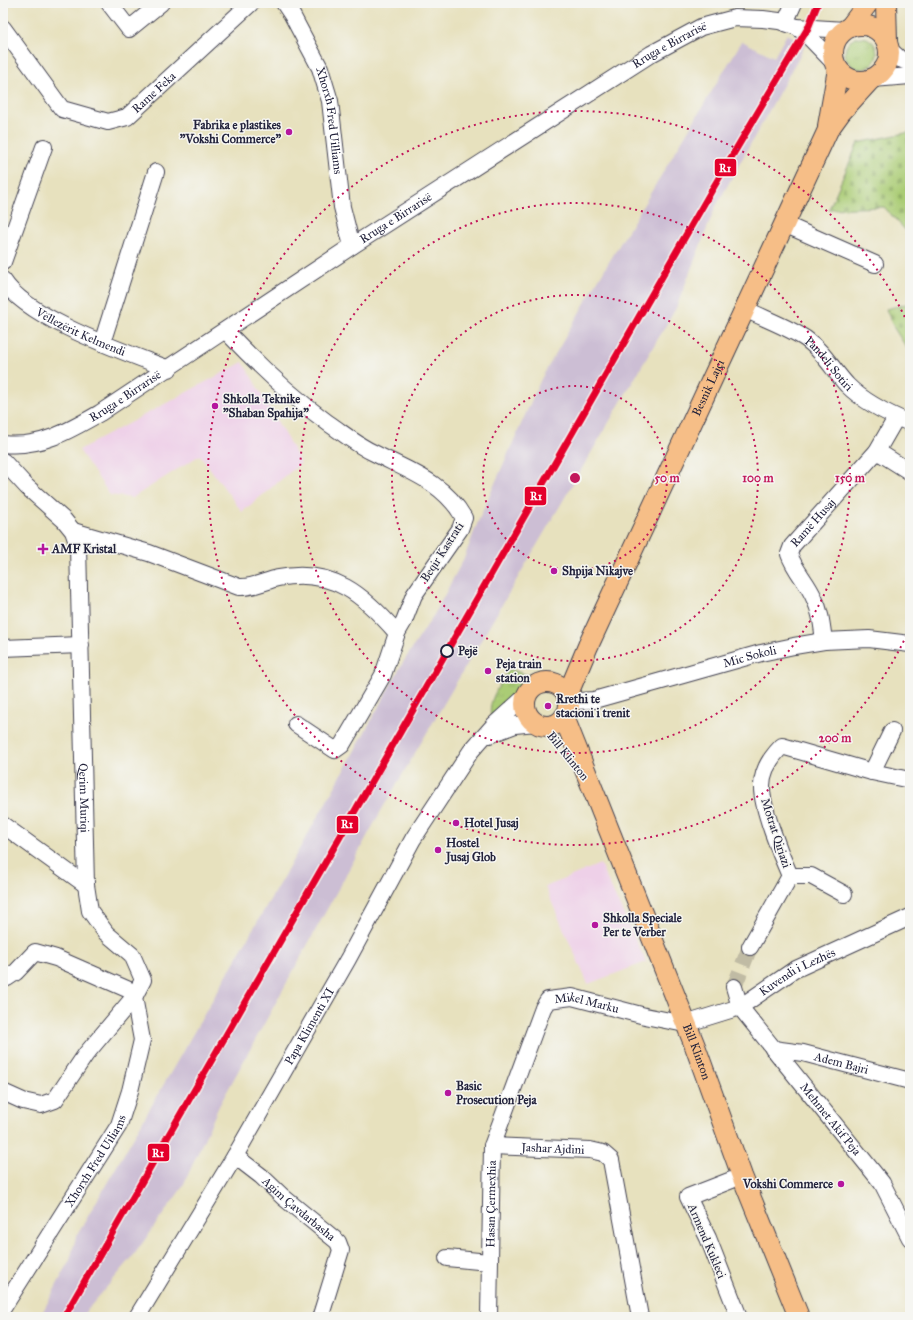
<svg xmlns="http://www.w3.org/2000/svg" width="913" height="1320" viewBox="0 0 913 1320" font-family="'IM FELL Great Primer',serif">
<defs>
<pattern id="grass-tufts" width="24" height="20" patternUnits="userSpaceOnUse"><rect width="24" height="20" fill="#aacc75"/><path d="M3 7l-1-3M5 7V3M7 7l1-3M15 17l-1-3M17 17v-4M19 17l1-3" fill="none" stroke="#92af66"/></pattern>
<pattern id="cemetery-stones" width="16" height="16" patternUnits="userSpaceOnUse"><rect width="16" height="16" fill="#aacc75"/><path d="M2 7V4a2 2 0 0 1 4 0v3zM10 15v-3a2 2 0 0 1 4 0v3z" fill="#92af66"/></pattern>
</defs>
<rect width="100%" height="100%" fill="#f6f6f2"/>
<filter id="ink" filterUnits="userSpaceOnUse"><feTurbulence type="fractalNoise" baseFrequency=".025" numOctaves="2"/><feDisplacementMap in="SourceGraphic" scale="8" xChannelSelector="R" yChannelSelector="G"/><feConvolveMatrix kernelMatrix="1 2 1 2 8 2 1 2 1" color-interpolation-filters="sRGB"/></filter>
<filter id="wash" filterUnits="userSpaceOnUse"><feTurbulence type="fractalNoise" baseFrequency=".012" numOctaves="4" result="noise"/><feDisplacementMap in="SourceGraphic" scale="16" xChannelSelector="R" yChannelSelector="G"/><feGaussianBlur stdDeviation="0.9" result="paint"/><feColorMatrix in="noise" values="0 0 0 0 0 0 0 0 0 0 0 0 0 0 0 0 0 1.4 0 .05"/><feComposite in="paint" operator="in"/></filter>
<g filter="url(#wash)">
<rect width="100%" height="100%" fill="#e7e1be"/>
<path fill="#eed0e8" d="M243,362L301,463L242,512L200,455L132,498L110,495L79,450Z
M600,864L646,962L588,984L545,887Z"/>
<path fill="#ccbed4" d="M787,34L806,44L715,208L676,308L381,811L219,1106L182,1188L131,1259L81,1317H40L70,1260L76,1237L332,792L402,664L435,613L465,556L477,524L541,379L597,282L742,41L774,57Z"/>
<path fill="url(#grass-tufts)" stroke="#667758" d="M845 53a16 16 0 1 1 32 0a16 16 0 1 1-32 0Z
M509,669L537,678L493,722C484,704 500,685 509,669Z"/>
<path fill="url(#cemetery-stones)" stroke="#667758" d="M910,132V235L884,207L829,209L858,143Z
M910,303V353L894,328L886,309Z"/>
</g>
<g filter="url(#ink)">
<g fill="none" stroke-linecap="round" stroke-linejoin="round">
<path stroke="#c0bba4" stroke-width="16" stroke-dasharray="16 8" stroke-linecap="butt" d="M734,987L750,947"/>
<g stroke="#403f4f" stroke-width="18">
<g id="minor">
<path d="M109,3L129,29L161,3"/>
<path id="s1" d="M284,3L292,15L320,68L330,101L342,207L352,246"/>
<path d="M785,23L794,3"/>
<path d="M797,27L805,33L836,65"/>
<path id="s2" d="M3,28L62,109L108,122L127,117L251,3"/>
<path d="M889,49L900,59L910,63"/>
<path d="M873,79L910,76"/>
<path d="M784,224L875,264"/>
<path d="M3,262L44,147"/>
<path id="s3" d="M3,280C27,319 125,352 169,369"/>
<path id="s4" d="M745,309C763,318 790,328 806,339C823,351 833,370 847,385C864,402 888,414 910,423"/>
<path d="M226,331C258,365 291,396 328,423C343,433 358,446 374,453C409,471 444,482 464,518L460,529L414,595L404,621L397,633L383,675L342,745L335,750L296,724"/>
<path d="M102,343L156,172"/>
<path id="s5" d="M3,444C40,448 69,431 100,413L352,246L651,54L701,27L735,18L763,19L779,21L797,27L845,30"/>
<path d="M877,451L910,472"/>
<path id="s6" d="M3,461L27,487L64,520L73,531L78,546L86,885L90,911L106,933L132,955L143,980L134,997L86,1054L55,1100L41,1105L23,1101L3,1092"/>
<path d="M73,531L149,553L239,587C253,588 265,581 278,578C332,567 364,595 397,633"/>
<path id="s7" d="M824,641C822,626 821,612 814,598C808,583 795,571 789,554L792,546L877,451L896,418"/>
<path d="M3,648L81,645"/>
<path id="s8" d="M568,699L578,701L594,700L761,653L794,646L824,641L869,639L910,644"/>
<path d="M489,735L515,725L536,723"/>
<path d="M872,772L892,731"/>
<path d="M3,825L86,885"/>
<path d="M790,876C781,856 761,806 762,786C762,770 771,757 782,746L872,772L910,780"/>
<path d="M790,876H811L844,894"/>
<path d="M750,947L790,876"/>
<path d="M3,977L7,978L16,972L35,952L56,958L136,993"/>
<path id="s9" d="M734,987L740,1007L882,1183L910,1238"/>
<path id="s10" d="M773,1049L803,1053L910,1081"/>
<path id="s11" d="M492,1146L590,1150L603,1153L611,1160L640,1317"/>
<path id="s12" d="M235,1156L261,1176L283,1197L338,1242L341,1250L321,1315L322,1317"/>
<path d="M447,1258L489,1262"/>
<path id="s13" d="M3,1308L119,1125L130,1091L142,1040L134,997"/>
<path id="s14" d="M137,1317L235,1156L348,959L413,839L471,751L494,725L527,695"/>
<path id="s15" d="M489,1317L492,1146L543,1008L548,1000L572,997L645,1016L685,1024L740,1007L794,970L910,917"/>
<path d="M739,1317L708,1238L688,1197L742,1176"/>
</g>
</g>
<g stroke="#403f4f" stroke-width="22">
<g id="major">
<path d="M886,3L887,42"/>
<circle cx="861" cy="53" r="28"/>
<path d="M850,27L868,3"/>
<path d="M828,126L838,69"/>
<circle cx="547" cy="704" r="22"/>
<path id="s16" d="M567,696L588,646L828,130L841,112L871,79"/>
<path id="s17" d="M564,717L695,1046L742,1176L799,1317"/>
</g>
</g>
<use href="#minor" stroke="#fff" stroke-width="16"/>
<use href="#major" stroke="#f6be87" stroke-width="20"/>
<g stroke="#f6f6f2" stroke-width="10">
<path id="rail-1" d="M64,1317L713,188L808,28L818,3"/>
</g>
<use href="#rail-1" stroke="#e4002b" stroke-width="7"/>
</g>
</g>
<g fill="none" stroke="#c2185b" stroke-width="2" stroke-dasharray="2 4">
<circle cx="575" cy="478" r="92"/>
<circle cx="575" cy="478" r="183"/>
<circle cx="575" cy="478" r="275"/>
<path d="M909 630A367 367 0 1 1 909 326"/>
</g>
<g fill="#b5179e" stroke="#f6f6f2" stroke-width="1.5">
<circle cx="289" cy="132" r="4"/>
<circle cx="215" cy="406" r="4"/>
<path d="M41 543h4v4h4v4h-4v4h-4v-4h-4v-4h4z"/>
<circle cx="554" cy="571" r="4"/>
<circle cx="488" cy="671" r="4"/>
<circle cx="548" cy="706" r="4"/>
<circle cx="456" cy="823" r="4"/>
<circle cx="438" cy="850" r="4"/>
<circle cx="595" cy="925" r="4"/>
<circle cx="448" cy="1093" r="4"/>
<circle cx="841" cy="1184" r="4"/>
</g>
<circle fill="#f6f6f2" stroke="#22223b" stroke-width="2" cx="447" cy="651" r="6"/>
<g text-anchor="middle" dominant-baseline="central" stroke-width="3" stroke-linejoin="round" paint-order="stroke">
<g font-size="12" fill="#22223b" stroke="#f6f6f2">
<text stroke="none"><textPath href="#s5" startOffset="782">Rruga e Birrarisë</textPath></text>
<text stroke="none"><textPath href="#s2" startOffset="204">Rame Feka</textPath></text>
<text stroke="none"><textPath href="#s1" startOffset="128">Xhorxh Fred Uilliams</textPath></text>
<text stroke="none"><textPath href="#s5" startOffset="458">Rruga e Birrarisë</textPath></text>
<text stroke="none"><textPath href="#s3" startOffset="95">Vëllezërit Kelmendi</textPath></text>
<text stroke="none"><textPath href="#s4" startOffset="102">Pandeli Sotiri</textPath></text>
<text stroke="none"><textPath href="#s16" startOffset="339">Besnik Lajçi</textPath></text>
<text stroke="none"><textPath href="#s5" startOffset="134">Rruga e Birrarisë</textPath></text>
<text stroke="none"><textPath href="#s7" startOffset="135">Ramë Husaj</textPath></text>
<text transform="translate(442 552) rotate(-57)">Beqir Kastrati</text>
<text stroke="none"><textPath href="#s8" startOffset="188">Mic Sokoli</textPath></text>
<text transform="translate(568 756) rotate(51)">Bill Klinton</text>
<text stroke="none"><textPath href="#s6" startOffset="367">Qerim Muriqi</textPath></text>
<text transform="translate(776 833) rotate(72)">Motrat Qiriazi</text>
<text stroke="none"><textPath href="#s15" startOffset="593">Kuvendi i Lezhës</textPath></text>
<text stroke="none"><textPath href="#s15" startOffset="367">Mikel Marku</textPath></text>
<text stroke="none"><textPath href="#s14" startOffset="338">Papa Klimenti XI</textPath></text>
<text stroke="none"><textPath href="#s17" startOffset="360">Bill Klinton</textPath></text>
<text stroke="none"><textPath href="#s10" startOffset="70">Adem Bajri</textPath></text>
<text stroke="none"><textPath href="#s9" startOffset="165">Mehmet Akif Peja</textPath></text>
<text stroke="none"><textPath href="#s11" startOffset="61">Jashar Ajdini</textPath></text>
<text stroke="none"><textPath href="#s13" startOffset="174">Xhorxh Fred Uiliams</textPath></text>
<text stroke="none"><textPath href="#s15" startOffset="113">Hasan Çermexhia</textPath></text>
<text stroke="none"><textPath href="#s12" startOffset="83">Agim Çavdarbasha</textPath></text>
<text transform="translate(707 1241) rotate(67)">Armend Kukleci</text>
</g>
<g font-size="12" font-weight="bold" fill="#22223b" stroke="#f6f6f2" text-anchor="start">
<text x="281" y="125" text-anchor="end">Fabrika e plastikes<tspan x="281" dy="14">"Vokshi Commerce"</tspan></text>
<text x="223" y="399">Shkolla Teknike<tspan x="223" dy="14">"Shaban Spahija"</tspan></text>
<text x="52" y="549">AMF Kristal</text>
<text x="562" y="571">Shpija Nikajve</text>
<text x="496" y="664">Peja train<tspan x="496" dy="14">station</tspan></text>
<text x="556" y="699">Rrethi te<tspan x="556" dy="14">stacioni i trenit</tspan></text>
<text x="464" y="823">Hotel Jusaj</text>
<text x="446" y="843">Hostel<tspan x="446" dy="14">Jusaj Glob</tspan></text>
<text x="603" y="918">Shkolla Speciale<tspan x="603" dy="14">Per te Verber</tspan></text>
<text x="456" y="1086">Basic<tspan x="456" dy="14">Prosecution Peja</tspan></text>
<text x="833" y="1184" text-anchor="end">Vokshi Commerce</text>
</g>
<g font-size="12" font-weight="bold" fill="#22223b" stroke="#f6f6f2" text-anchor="start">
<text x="458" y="651">Pejë</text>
</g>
</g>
<circle cx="575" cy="478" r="6" fill="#c2185b" stroke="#f6f6f2" stroke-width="2"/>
<g font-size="12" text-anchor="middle" font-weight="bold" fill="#c2185b" stroke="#f6f6f2" stroke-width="3" stroke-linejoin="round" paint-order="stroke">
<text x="667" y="482">50 m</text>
<text x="758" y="482">100 m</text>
<text x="850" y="482">150 m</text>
<text x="835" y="742">200 m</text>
</g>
<g stroke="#f6f6f2" stroke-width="1.5">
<rect x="714" y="158" width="23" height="19" rx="4" fill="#e4002b"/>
<rect x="524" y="486" width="23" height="20" rx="4" fill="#e4002b"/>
<rect x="336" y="815" width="23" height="19" rx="4" fill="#e4002b"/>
<rect x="147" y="1143" width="23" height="19" rx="4" fill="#e4002b"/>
</g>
<g font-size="11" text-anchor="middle" font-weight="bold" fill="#fff">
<text x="725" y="172">R1</text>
<text x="536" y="500">R1</text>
<text x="347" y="828">R1</text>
<text x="158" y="1157">R1</text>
</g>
<rect width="913" height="1320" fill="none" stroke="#f6f6f2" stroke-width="16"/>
</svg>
